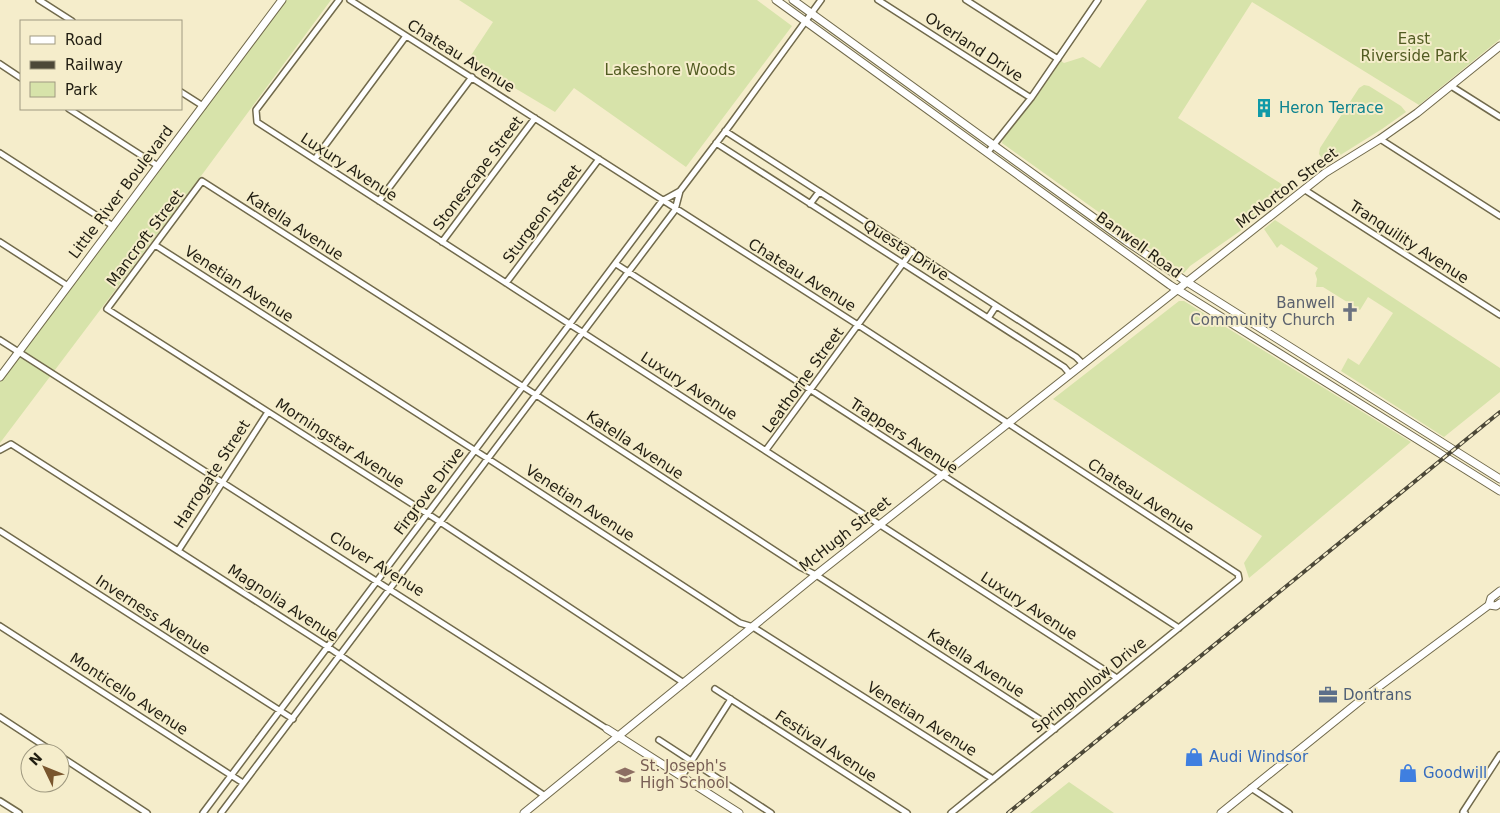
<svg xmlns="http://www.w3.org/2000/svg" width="1500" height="813" viewBox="0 0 1500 813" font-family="'DejaVu Sans',sans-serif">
<rect width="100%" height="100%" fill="#f5edcb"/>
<path fill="#d7e3aa" d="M282,0H331L204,172L0,443V377Z
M459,0H757L792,26L686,167L574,88L555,112L468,60L493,22Z
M1147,0H1500V39L1419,105L1252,2L1178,118L1280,183L1288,191L1257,215L1243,229L1190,266L1184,273L1002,143L1003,139L1035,99L1061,61L1064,63L1083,57L1100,68Z
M1364,85L1369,86L1401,106L1406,112L1382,129L1326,164L1319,154L1320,148L1359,88Z
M1275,220L1500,368V392L1444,437L1341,371L1348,358L1359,365L1393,313L1368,297L1360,310L1323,287H1316L1317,279L1315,273L1318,268L1281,244L1277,248L1264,229Z
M1179,301H1184L1411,442L1249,578L1244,563L1262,536L1053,399Z
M1069,782L1114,813H1030Z"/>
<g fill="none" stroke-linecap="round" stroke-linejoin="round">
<g stroke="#716a4c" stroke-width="8">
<path id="street" d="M39,0L72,21
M339,0L256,110L257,122L1117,678
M350,0L858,325L1238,574L1239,579L951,813
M878,0L1031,98
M966,0L1058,59
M0,64L21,78
M1451,86L1500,117
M181,92L203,106
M69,109L158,166
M725,131L1076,357L1083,364
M1380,139L1500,216
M716,143L1064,367L1070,374
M988,152L1031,98L1098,0
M0,153L113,226
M315,159L406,36
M1305,190L1500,315
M379,201L472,77
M810,204L819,192
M0,242L68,286
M442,242L535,118
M155,245L493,462L740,623L753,627L993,779
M616,264L1179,628
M506,283L599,159
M988,318L996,306
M0,340C202,471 406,598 607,729
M0,450L11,444L328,647L545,796
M766,450L912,251
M0,531L293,719
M178,551L268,412
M0,626L243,783
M684,683L428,514L107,309L202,181L536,395L800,567L816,575L1055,729
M715,689L907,813
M0,717L55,753
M659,740L771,813
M60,756L147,813
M682,776L731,699
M1251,788L1289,813
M0,801L19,813
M203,813L662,201L680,191L730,125L821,0
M221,813L675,210L680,191
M1465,813L1463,812L1500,755"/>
</g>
<g stroke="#716a4c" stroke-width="9">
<path id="secondary" d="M776,0L1170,285L1500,491
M793,0L1126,241L1187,282L1500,479
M0,377L282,0
M1489,605L1496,606L1500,603
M607,729L739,813
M524,813L816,575L1325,173L1380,139L1417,113L1500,46
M1221,813L1361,700L1489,605L1491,598L1500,591"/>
</g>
<use href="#street" stroke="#fff" stroke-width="5"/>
<use href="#secondary" stroke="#fff" stroke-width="7"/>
<g stroke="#4c4838" stroke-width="4">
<path id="rail" d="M1008,813L1500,412"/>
</g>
<use href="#rail" stroke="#f5edcb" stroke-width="2" stroke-dasharray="5.5" stroke-linecap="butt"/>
</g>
<defs>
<g id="building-bare" transform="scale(1.5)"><path d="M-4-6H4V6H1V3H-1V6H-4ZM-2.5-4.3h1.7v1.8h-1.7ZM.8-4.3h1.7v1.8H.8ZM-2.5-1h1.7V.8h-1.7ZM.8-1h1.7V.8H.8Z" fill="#0f9aa8" stroke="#f5edcb" stroke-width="2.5" paint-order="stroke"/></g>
<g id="church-bare" transform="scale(1.5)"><path d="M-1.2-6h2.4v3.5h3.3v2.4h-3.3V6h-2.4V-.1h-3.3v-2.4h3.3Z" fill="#6b7280" stroke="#f5edcb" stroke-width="2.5" paint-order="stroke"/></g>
<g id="office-bare" transform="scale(1.5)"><path d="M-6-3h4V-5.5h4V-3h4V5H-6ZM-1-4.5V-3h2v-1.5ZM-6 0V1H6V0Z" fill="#5c6f8a" stroke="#f5edcb" stroke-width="2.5" paint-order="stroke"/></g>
<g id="shop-bare" transform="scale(1.5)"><path d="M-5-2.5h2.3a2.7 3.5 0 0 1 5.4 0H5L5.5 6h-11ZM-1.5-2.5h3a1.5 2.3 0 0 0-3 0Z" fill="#3f7fe0" stroke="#f5edcb" stroke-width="2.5" paint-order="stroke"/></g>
<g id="school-bare" transform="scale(1.5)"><path d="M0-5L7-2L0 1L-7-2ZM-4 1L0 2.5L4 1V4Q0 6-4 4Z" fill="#8d6e63" stroke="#f5edcb" stroke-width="2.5" paint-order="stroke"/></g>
</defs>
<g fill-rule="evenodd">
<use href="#building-bare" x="1264" y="108"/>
<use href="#church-bare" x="1350" y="312"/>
<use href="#office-bare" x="1328" y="695"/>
<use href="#shop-bare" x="1194" y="757"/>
<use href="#shop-bare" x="1408" y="773"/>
<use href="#school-bare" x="625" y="775"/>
</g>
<g text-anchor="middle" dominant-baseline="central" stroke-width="4" stroke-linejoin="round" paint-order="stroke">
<g font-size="15" fill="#525c22" stroke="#f5edcb">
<text x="1414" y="39">East<tspan x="1414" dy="17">Riverside Park</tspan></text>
<text x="670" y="70">Lakeshore Woods</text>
</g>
<g font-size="15" fill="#211e12" stroke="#f5edcb">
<text transform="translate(974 47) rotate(33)">Overland Drive</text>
<text transform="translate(461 56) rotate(32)">Chateau Avenue</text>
<text transform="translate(349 167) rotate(33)">Luxury Avenue</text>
<text transform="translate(478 173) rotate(-53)">Stonescape Street</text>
<text transform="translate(1287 188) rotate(-37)">McNorton Street</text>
<text transform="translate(121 192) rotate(-53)">Little River Boulevard</text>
<text transform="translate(542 214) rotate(-53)">Sturgeon Street</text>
<text transform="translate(295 226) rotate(33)">Katella Avenue</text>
<text transform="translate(145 238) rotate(-53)">Mancroft Street</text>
<text transform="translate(1409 242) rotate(33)">Tranquility Avenue</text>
<text transform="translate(1139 245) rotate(36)">Banwell Road</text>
<text transform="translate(906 250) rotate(33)">Questa Drive</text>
<text transform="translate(802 275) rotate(32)">Chateau Avenue</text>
<text transform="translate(239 284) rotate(33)">Venetian Avenue</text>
<text transform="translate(803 380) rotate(-54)">Leathorne Street</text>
<text transform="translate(689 386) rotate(33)">Luxury Avenue</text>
<text transform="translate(904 436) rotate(33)">Trappers Avenue</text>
<text transform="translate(340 443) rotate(33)">Morningstar Avenue</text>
<text transform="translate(635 445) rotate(33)">Katella Avenue</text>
<text transform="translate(212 474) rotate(-57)">Harrogate Street</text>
<text transform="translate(429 491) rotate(-53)">Firgrove Drive</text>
<text transform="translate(1141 496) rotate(33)">Chateau Avenue</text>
<text transform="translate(580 503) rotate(33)">Venetian Avenue</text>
<text transform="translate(845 534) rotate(-38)">McHugh Street</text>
<text transform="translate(377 564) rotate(32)">Clover Avenue</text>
<text transform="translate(283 603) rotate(33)">Magnolia Avenue</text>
<text transform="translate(1029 606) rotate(33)">Luxury Avenue</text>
<text transform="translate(153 615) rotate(33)">Inverness Avenue</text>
<text transform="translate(976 663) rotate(33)">Katella Avenue</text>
<text transform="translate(1089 685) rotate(-39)">Springhollow Drive</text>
<text transform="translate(129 694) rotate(33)">Monticello Avenue</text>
<text transform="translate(922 719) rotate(32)">Venetian Avenue</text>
<text transform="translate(826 746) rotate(33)">Festival Avenue</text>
</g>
<g font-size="15" fill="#0d838f" stroke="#f5edcb" text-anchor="start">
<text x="1279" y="108">Heron Terrace</text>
</g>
<g font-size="15" fill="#5b616d" stroke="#f5edcb" text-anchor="end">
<text x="1335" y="303">Banwell<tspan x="1335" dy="17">Community Church</tspan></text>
</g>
<g font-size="15" fill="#4e5e75" stroke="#f5edcb" text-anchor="start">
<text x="1343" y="695">Dontrans</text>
</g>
<g font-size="15" fill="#366cbe" stroke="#f5edcb" text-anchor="start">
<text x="1209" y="757">Audi Windsor</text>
<text x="1423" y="773">Goodwill</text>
</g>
<g font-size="15" fill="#785e54" stroke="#f5edcb" text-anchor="start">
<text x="640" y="766">St. Joseph's<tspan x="640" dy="17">High School</tspan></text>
</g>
</g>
<rect x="20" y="20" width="162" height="90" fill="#f5edcb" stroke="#a09a81"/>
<rect x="30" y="36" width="25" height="8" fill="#ffffff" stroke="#a09a81"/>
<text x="65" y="45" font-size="15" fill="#211e12">Road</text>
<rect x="30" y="61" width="25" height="8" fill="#4c4838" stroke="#a09a81"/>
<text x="65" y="70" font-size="15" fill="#211e12">Railway</text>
<rect x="30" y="82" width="25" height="15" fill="#d7e3aa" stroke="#a09a81"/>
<text x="65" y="95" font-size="15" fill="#211e12">Park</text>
<g transform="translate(45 768) rotate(313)"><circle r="24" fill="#f5edcb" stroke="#a09a81"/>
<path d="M0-4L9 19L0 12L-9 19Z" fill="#79562e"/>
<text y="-8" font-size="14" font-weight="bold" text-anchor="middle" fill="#211e12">N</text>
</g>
</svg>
